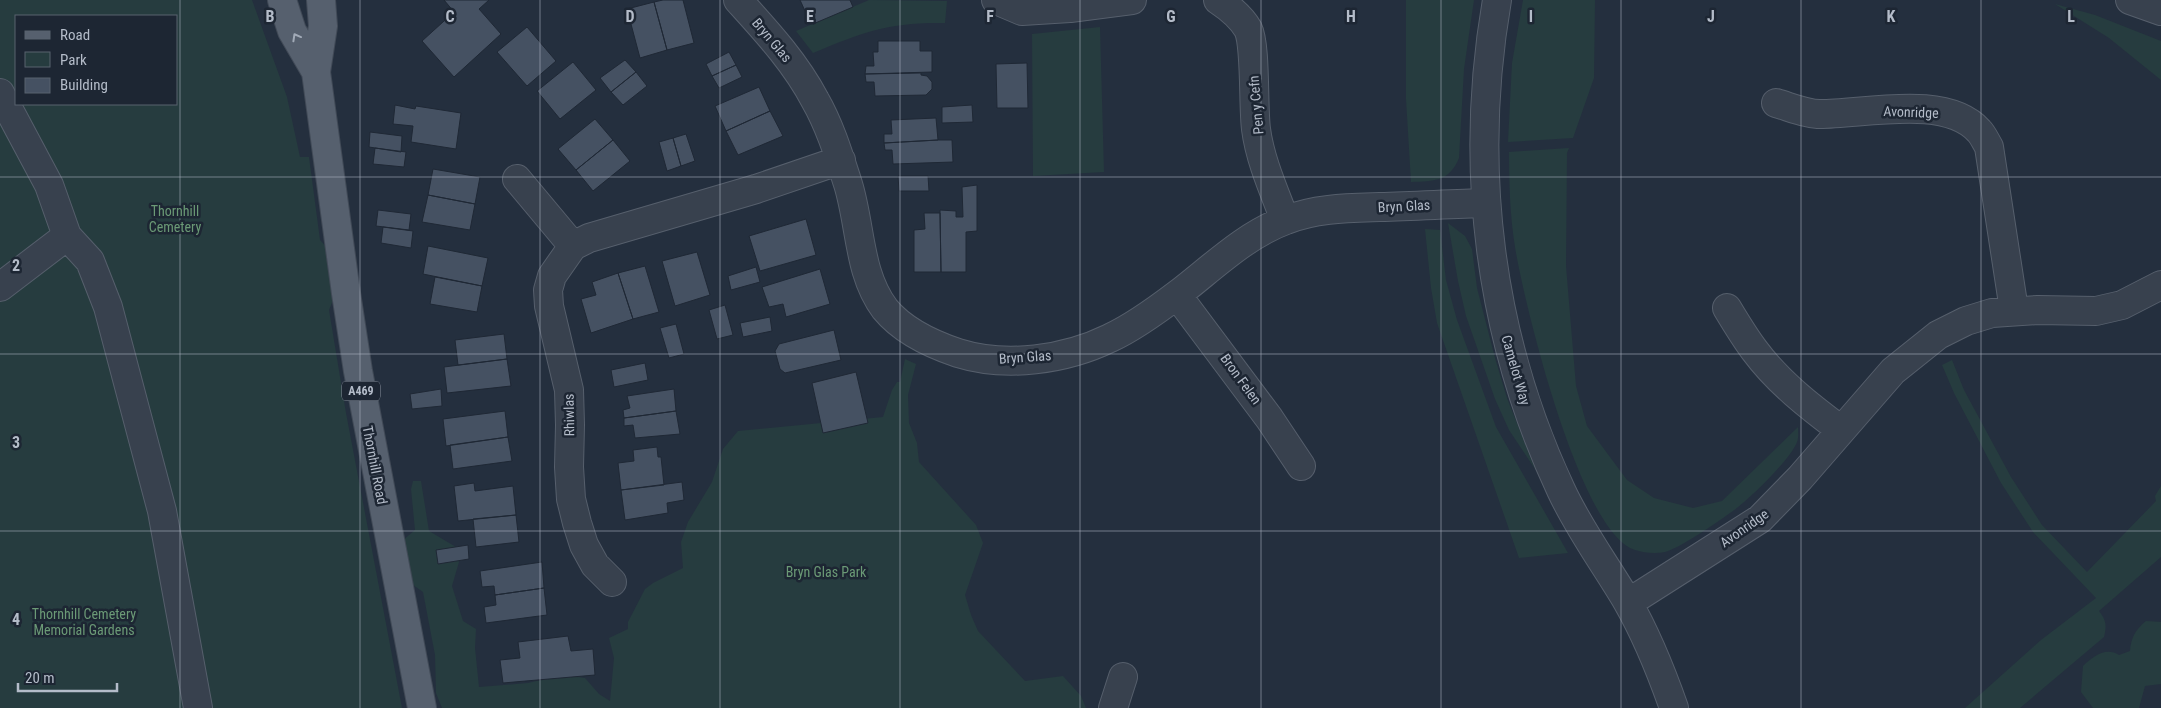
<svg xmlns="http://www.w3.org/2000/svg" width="2161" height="708" viewBox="0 0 2161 708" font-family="'Roboto Condensed',sans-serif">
<rect width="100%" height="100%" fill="#242f3e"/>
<path fill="#263c3f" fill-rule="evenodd" d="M0,0H252L287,97L300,157H309L320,240L331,252L333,300L329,310L346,413L402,708H0ZM16,16H176V104H16Z
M869,0L947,1L945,23C889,22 863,32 813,53L796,31Z
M1406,0H1474L1464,69L1459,158C1449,182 1434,181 1411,182L1406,99Z
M1523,0H1595L1594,78L1573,138L1508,142L1512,63Z
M2055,4L2095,15L2161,41V80L2109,38Z
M1100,27L1104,172L1033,176L1032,34Z
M1569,148L1567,153L1566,266L1576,386L1587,426L1627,480L1654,498L1693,508L1722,501L1798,427C1798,431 1799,438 1797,442C1791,459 1746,503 1730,513C1716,523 1680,548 1665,552C1655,554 1645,553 1635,550C1580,534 1524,303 1515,247C1510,216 1509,183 1509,152Z
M1448,223L1465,236L1472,249L1477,288L1495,358L1507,398L1535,469L1509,430L1495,399L1466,316L1458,281Z
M1425,229L1440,230L1446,280L1457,320L1496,427L1568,553L1519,558L1437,323L1431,288Z
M905,359L916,364L908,395L909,423L917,443L919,462L976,525L983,543L965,595L971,615L978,631L1025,681L1063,676L1081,696L1086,708H442L436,693L435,655L423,592L406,580L402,541L415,530L411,489L413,481H421L429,531L456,547L459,562L452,586L463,621L476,629L475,648L479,687L528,683L562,675L585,678L599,694L610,701L614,658L609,638L628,629V622L645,589L653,583L683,568L681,542L688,522L712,482L723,449L738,431L883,417L892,390L897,382H900Z
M1952,360L1964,390L2011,477L2042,525L2087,572L2156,501L2155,496L2161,486V557L2099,611C2106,620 2107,625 2104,637L2020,708H1965L2041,640L2096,598L2033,532L2001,483L1954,393L1942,365Z
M2146,621L2161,622V684L2145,686L2139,708H2093L2081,692L2083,666C2092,657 2106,646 2119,655L2130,651C2131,638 2135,630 2146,621Z"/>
<path fill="#455162" stroke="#1f2835" d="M444,0H489L479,9L501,34L454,77L422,41L454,12Z
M663,0H683L694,43L667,50L654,2Z
M800,0H850L853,7L813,24L807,10L805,11Z
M654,2L667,50L640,58L627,9Z
M527,27L556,61L527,86L497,52Z
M878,41H920V51H932V72L865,74L866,66H874L873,52H878Z
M729,52L736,65L712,76L706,64Z
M625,60L636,72L611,92L600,78Z
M573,62L596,90L560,119L537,91Z
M1027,63L1028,108H997L996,64Z
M736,65L742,77L719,88L712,76Z
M636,72L647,86L623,105L611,92Z
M921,73V75L927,76L932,82V89L926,95L875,96L874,82H866L865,74Z
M759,87L770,111L726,131L715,106Z
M395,105L415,109L416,106L461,113L456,149L411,142L413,126L393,124Z
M972,105L973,122L942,123V107Z
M770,111L783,136L738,155L726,131Z
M936,118L938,140L884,143V134H892L891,120Z
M595,119L613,140L576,170L558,149Z
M370,132L402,136L401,152L369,147Z
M686,134L695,161L681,166L673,138Z
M673,138L681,166L667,171L659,142Z
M613,140L630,161L593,191L576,170Z
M938,140H952L953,162L893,164L892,150H885L884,143Z
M375,148L406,152L404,167L373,164Z
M433,169L480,177L475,204L428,195Z
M898,176H928L929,191H899Z
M977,185V231L966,232V272H941L940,210L956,211V217H963L962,187Z
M428,195L475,204L470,230L422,222Z
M378,210L411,214L409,230L376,226Z
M924,213H940L941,272H914V230L925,229Z
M806,219L816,255L760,271L749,236Z
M383,227L413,231L411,248L381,243Z
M428,246L488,258L482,286L423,274Z
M697,252L710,295L675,306L662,261Z
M645,266L659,312L633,319L618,273Z
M756,267L760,282L731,290L728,276Z
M820,269L830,304L786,317L783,304L769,307L762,287Z
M618,273L633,319L591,333L581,299L596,295L592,282Z
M435,277L482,286L477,312L430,304Z
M725,305L733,335L717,339L709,310Z
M770,317L772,331L743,337L740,323Z
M676,324L684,354L669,358L660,328Z
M834,330L841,360L785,373L780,369L775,351L779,344Z
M504,334L507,359L458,365L455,340Z
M507,359L511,386L447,393L444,367Z
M645,363L648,380L614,387L611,370Z
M856,372L868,423L823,433L812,383Z
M441,389L442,406L412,409L410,394Z
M674,389L676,411L624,418L623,410L630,408L627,396Z
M505,411L508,437L446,446L443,419Z
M676,411L680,434L635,438L633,425L624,426V418Z
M508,437L512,461L453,469L450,445Z
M657,447L658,457H661L664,485L621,490L618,463L634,461L633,450Z
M682,482L684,500L667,503L668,513L625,520L621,490Z
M474,483L475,491L513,486L516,515L458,521L454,486Z
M516,515L519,542L476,547L473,519Z
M468,545L469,559L438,564L436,550Z
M542,562L544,588L495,595L494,586L482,587L480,571Z
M544,588L547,615L486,623L484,607L496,605L495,595Z
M568,636L571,651L593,649L595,675L503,683L500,660L520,658L518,642Z"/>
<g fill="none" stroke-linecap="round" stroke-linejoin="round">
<g stroke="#565f6c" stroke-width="30">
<path id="minor" d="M738,0C766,31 795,62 815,100C830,126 839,156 848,184C861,226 858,273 885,309C903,331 931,344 958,353C1006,368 1065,360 1110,338C1134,327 1157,310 1178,294C1212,268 1245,235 1286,220C1316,208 1349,208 1380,207C1416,206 1451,204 1486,203
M996,0L1022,11L1070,8L1132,0
M1218,0C1230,8 1241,17 1248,29C1256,45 1253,107 1256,129C1260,160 1274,191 1285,220
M1497,0C1468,167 1489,337 1561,490C1579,529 1605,564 1627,601C1646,634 1661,671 1674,708
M2130,0L2161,11
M0,93L49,185L67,236L90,261L108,307L162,511L198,708
M1776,103C1790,107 1806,114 1820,114C1865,114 1946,94 1979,131C1983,135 1986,142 1989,147L2014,310
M517,179L573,246
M0,287L67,236
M1177,295L1269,418L1301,466
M1727,308C1736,323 1745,338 1755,351C1778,382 1810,407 1841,430
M612,582L595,565L584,545L577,523L571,499L569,467L570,425L569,390L549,306L548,290L552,276L573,246L589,238L756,189L841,160
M1628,603L1760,519L1800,478L1893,371L1938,335L1966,321L1992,313L2038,310L2096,311L2122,305L2161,285
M1113,708L1123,677"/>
</g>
<g stroke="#414a57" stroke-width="30">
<path id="major" d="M282,0L292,31L316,72
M321,0L323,26L316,72L346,293L358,371L422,708"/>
</g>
<use href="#minor" stroke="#38414e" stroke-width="28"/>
<use href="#major" stroke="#56606e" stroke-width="28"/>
</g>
<defs><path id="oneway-chevron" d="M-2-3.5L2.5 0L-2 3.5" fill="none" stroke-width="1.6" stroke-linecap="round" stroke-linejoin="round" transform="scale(1.25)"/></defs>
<use stroke="#a1aab7" href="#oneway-chevron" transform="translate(296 37) rotate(-119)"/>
<path fill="none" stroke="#b4bcc9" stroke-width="1" stroke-opacity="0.55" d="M180,0V708M360,0V708M540,0V708M720,0V708M900,0V708M1080,0V708M1261,0V708M1441,0V708M1621,0V708M1801,0V708M1981,0V708M0,177H2161M0,354H2161M0,531H2161"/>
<g text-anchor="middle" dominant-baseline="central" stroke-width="5" stroke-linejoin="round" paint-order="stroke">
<rect fill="#1d2633" stroke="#878f9c" stroke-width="1" x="342" y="381.5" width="38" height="19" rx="4"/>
<g font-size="12" font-weight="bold" fill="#b4bcc9">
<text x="361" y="391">A469</text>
</g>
<g font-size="14" fill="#b4bcc9" stroke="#1d2633">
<text transform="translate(772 40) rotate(50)">Bryn Glas</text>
<text transform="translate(1256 105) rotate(-95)">Pen y Cefn</text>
<text transform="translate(1911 112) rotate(2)">Avonridge</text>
<text transform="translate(1404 206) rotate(-3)">Bryn Glas</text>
<text transform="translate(1025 357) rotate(-4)">Bryn Glas</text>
<text transform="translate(1516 370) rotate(74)">Camelot Way</text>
<text transform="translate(1241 379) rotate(54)">Bron Felen</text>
<text transform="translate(569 415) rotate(-91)">Rhiwlas</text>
<text transform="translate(375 465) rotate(79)">Thornhill Road</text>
<text transform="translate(1744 528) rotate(-35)">Avonridge</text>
</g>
<g font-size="14" fill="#6b9a76" stroke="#1d2633">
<text x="175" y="211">Thornhill<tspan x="175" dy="16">Cemetery</tspan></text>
<text x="826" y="572">Bryn Glas Park</text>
<text x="84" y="614">Thornhill Cemetery<tspan x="84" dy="16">Memorial Gardens</tspan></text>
</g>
</g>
<g font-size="16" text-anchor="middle" font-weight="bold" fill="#b4bcc9" stroke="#1d2633" stroke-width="5" stroke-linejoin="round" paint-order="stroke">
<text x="270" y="22">B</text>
<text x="450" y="22">C</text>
<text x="630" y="22">D</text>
<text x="810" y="22">E</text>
<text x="990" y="22">F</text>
<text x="1171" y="22">G</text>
<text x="1351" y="22">H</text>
<text x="1531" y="22">I</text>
<text x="1711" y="22">J</text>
<text x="1891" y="22">K</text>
<text x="2071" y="22">L</text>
<text x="16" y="271">2</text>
<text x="16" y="448">3</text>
<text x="16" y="625">4</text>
</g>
<rect x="15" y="15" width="162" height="90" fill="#1d2633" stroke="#59626f"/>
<rect x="25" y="31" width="25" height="8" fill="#56606e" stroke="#59626f"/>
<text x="60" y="40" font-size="15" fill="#b4bcc9">Road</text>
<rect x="25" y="52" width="25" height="15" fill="#263c3f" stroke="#59626f"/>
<text x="60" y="65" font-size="15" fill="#b4bcc9">Park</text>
<rect x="25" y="78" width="25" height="15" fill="#455162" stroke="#59626f"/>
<text x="60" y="90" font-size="15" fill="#b4bcc9">Building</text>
<path d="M18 683v8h99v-8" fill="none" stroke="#b4bcc9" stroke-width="2.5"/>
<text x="25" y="683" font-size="15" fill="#b4bcc9" stroke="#1d2633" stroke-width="4" paint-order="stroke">20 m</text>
</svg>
